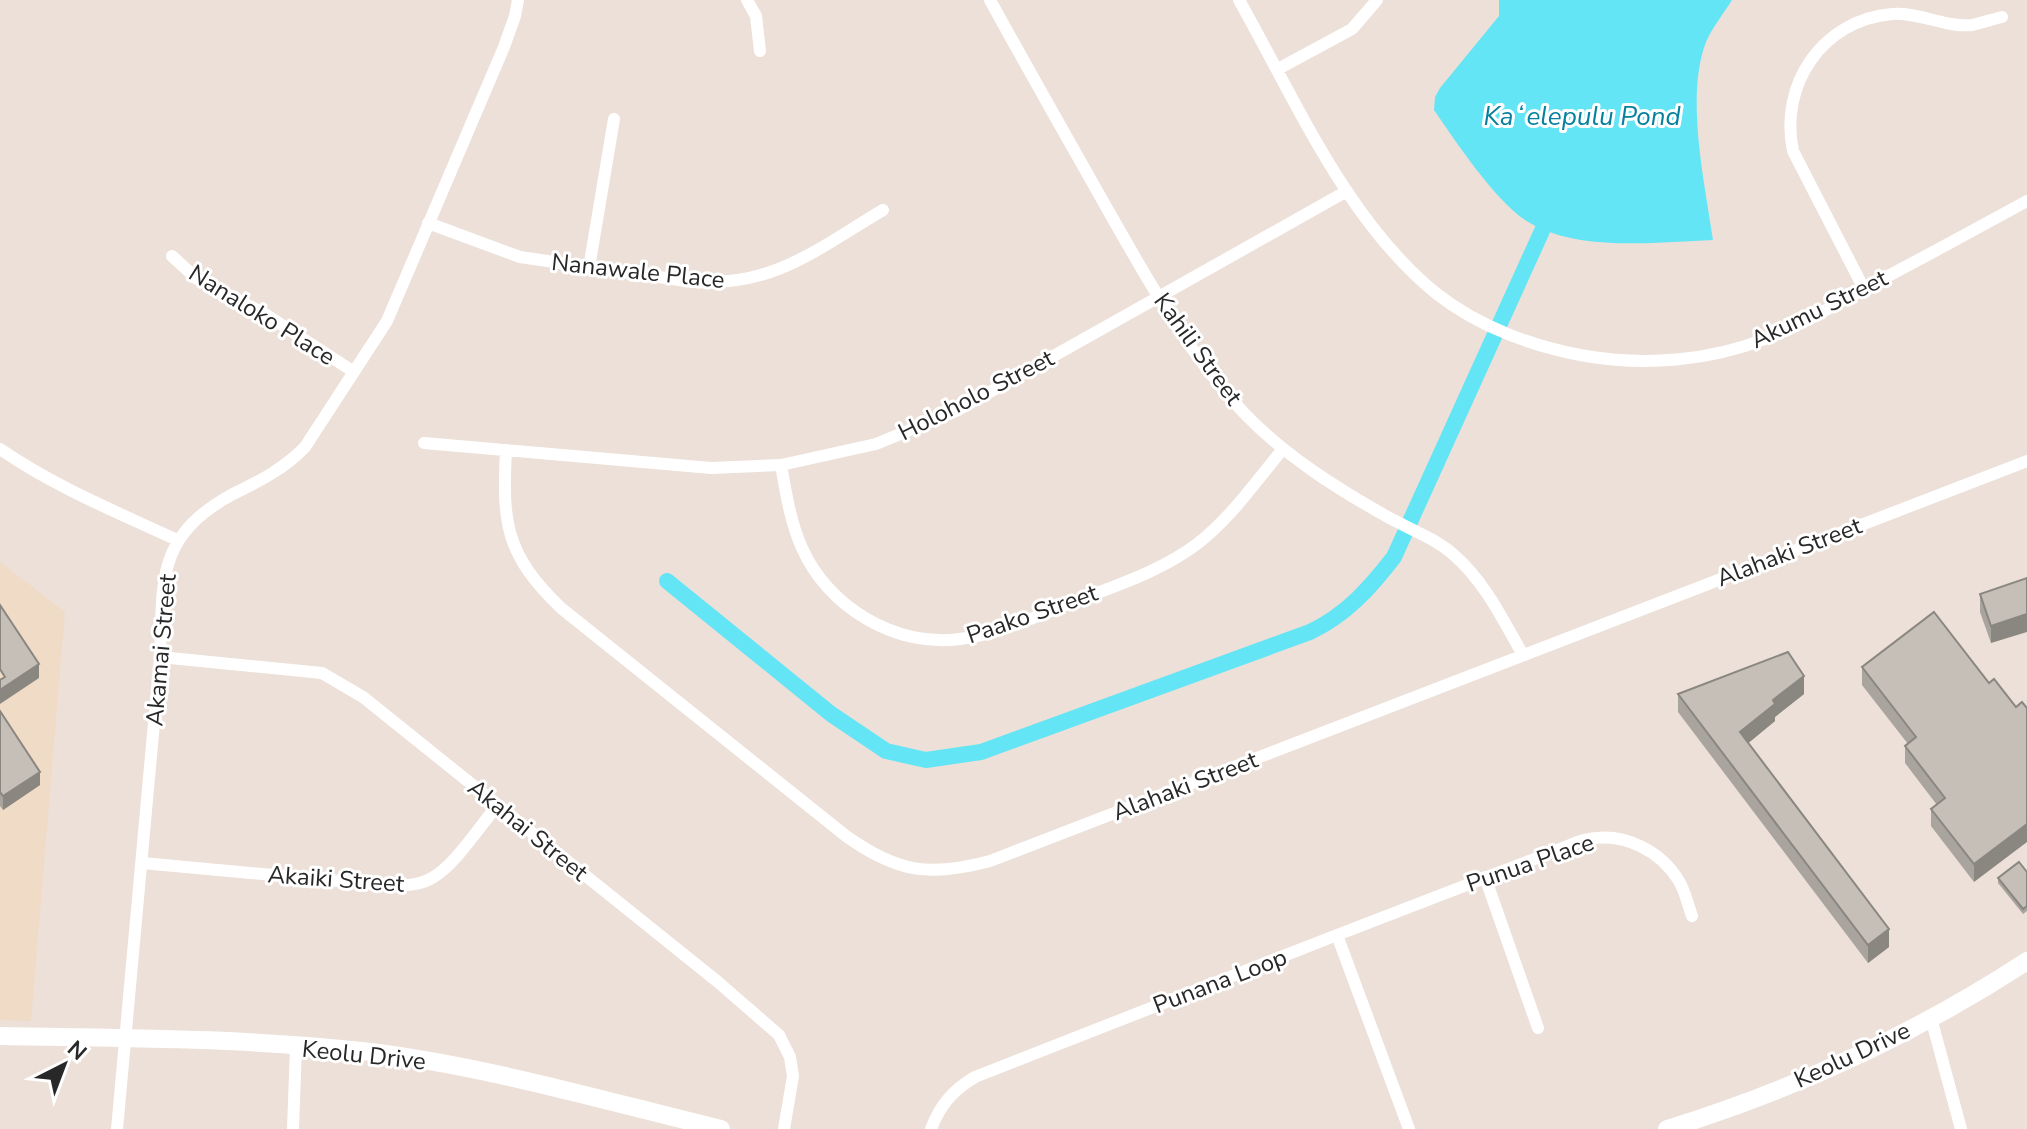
<svg xmlns="http://www.w3.org/2000/svg" width="2027" height="1129" viewBox="0 0 2027 1129" font-family="'Nunito Sans',sans-serif">
<rect width="100%" height="100%" fill="#ece0d8"/>
<path fill="#efdbc6" d="M0,562L65,612L31,1021L0,1020Z"/>
<path fill="#63e5f5" d="M1499,0H1732C1724,13 1712,28 1706,42C1685,97 1705,183 1713,240C1656,242 1575,253 1525,220C1494,199 1456,142 1434,110L1435,97L1440,88L1499,16Z"/>
<g fill="none" stroke-linecap="round" stroke-linejoin="round">
<path stroke="#63e5f5" stroke-width="16" d="M667,581L831,714L886,751L926,760L981,752L1310,632C1346,615 1370,588 1394,557L1551,211"/>
<path stroke="#fff" stroke-width="12" d="M747,0L756,16L760,51
M990,0C1029,71 1069,141 1109,212C1149,282 1188,353 1244,413C1284,455 1336,488 1386,516C1409,529 1435,538 1454,555C1485,582 1503,620 1523,655
M1239,0C1295,99 1347,222 1437,294C1479,327 1534,347 1586,356C1645,366 1709,361 1765,339C1801,326 1834,305 1867,287C1921,259 1974,230 2027,201
M1278,69L1352,29L1377,0
M428,223L520,257L693,282C774,287 817,249 883,210
M172,256L197,279L265,314L354,372
M589,268L614,119
M1864,289L1793,151C1779,85 1822,20 1892,14C1918,12 1948,28 1972,25C1982,23 1993,19 2002,17
M424,443L711,468L781,465L876,444L956,411L1347,191
M0,449C55,487 117,512 177,540
M506,450C502,524 506,555 561,608L846,836C898,873 930,877 990,861L2027,461
M781,465C786,493 790,521 802,548C828,607 896,648 960,639C998,634 1035,617 1071,603C1114,586 1160,572 1197,544C1231,518 1256,481 1283,449
M160,657L322,673L363,697L718,982L779,1035L790,1057L793,1076L784,1129
M142,863L394,886C407,885 420,885 432,878C455,865 479,827 497,806
M1485,877L1538,1028
M1337,935L1560,849C1569,846 1579,840 1589,839C1624,832 1661,851 1679,881C1685,891 1688,905 1692,916
M1931,1018L1961,1129
M117,1129L160,657C163,579 156,536 233,494C260,481 285,468 305,447L387,321L504,47L515,16L518,0
M293,1129L296,1046
M931,1129C940,1105 953,1090 975,1077L1337,935L1409,1129"/>
<path stroke="#fff" stroke-width="18" d="M0,1036C122,1038 250,1038 371,1052C489,1067 605,1101 721,1129
M1667,1129C1793,1090 1917,1033 2027,961"/>
</g>
<path fill="#a9a49d" d="M2027,578L1991,643L1980,612V594Z
M1862,667L1989,683L1974,882L1931,826V809L1937,805L1905,763V746L1908,744L1862,685Z
M1678,694H1804L1775,717V721L1748,743L1889,947L1868,963L1678,712Z
M0,711L40,785L3,810L0,806Z
M2027,872V911L2023,914L1998,883V878Z"/>
<path fill="#8a8680" d="M2027,614V632L1991,643V626Z
M39,664V678L0,704V690Z
M1804,676V694L1775,717V721L1740,750V732L1773,700Z
M40,772V785L3,810V796Z
M2027,824V842L1974,882V864Z
M1889,929V947L1868,963V945Z"/>
<path fill="#c5bfb7" stroke="#8a8680" stroke-width="2" d="M2027,578V614L1991,626L1980,594Z
M0,605L39,664L0,690V680L5,677L0,669Z
M1934,612L1989,683L1994,679L2016,707L2022,702L2027,708V824L1974,864L1931,809L1945,798L1905,746L1916,737L1862,667Z
M1788,652L1804,676L1773,700L1775,704L1740,732L1889,929L1868,945L1678,694Z
M0,711L40,772L3,796L0,792Z
M2019,862L2027,872V906L2023,909L1998,878Z"/>
<g text-anchor="middle" dominant-baseline="central" stroke-width="6" stroke-linejoin="round" paint-order="stroke">
<g font-size="24" fill="#282828" stroke="#fff">
<text transform="translate(638 271) rotate(6)">Nanawale Place</text>
<text transform="translate(1819 309) rotate(-26)">Akumu Street</text>
<text transform="translate(262 315) rotate(32)">Nanaloko Place</text>
<text transform="translate(1198 349) rotate(54)">Kahili Street</text>
<text transform="translate(976 395) rotate(-27)">Holoholo Street</text>
<text transform="translate(1789 552) rotate(-21)">Alahaki Street</text>
<text transform="translate(1032 614) rotate(-19)">Paako Street</text>
<text transform="translate(161 650) rotate(-85)">Akamai Street</text>
<text transform="translate(1185 786) rotate(-21)">Alahaki Street</text>
<text transform="translate(528 830) rotate(39)">Akahai Street</text>
<text transform="translate(1530 863) rotate(-19)">Punua Place</text>
<text transform="translate(336 879) rotate(4)">Akaiki Street</text>
<text transform="translate(1220 981) rotate(-21)">Punana Loop</text>
<text transform="translate(364 1055) rotate(6)">Keolu Drive</text>
<text transform="translate(1852 1055) rotate(-25)">Keolu Drive</text>
</g>
<g font-size="26" font-style="italic" fill="#05819e" stroke="#fff">
<text x="1582" y="116">Kaʻelepulu Pond</text>
</g>
</g>
<g transform="translate(64 1065) rotate(42)" stroke="#ffffff" stroke-width="6" paint-order="stroke">
<path d="M0-6L14 30L0 20L-14 30Z" fill="#282828"/>
<text y="-12" font-size="22" font-weight="bold" text-anchor="middle" fill="#282828">N</text>
</g>
</svg>
